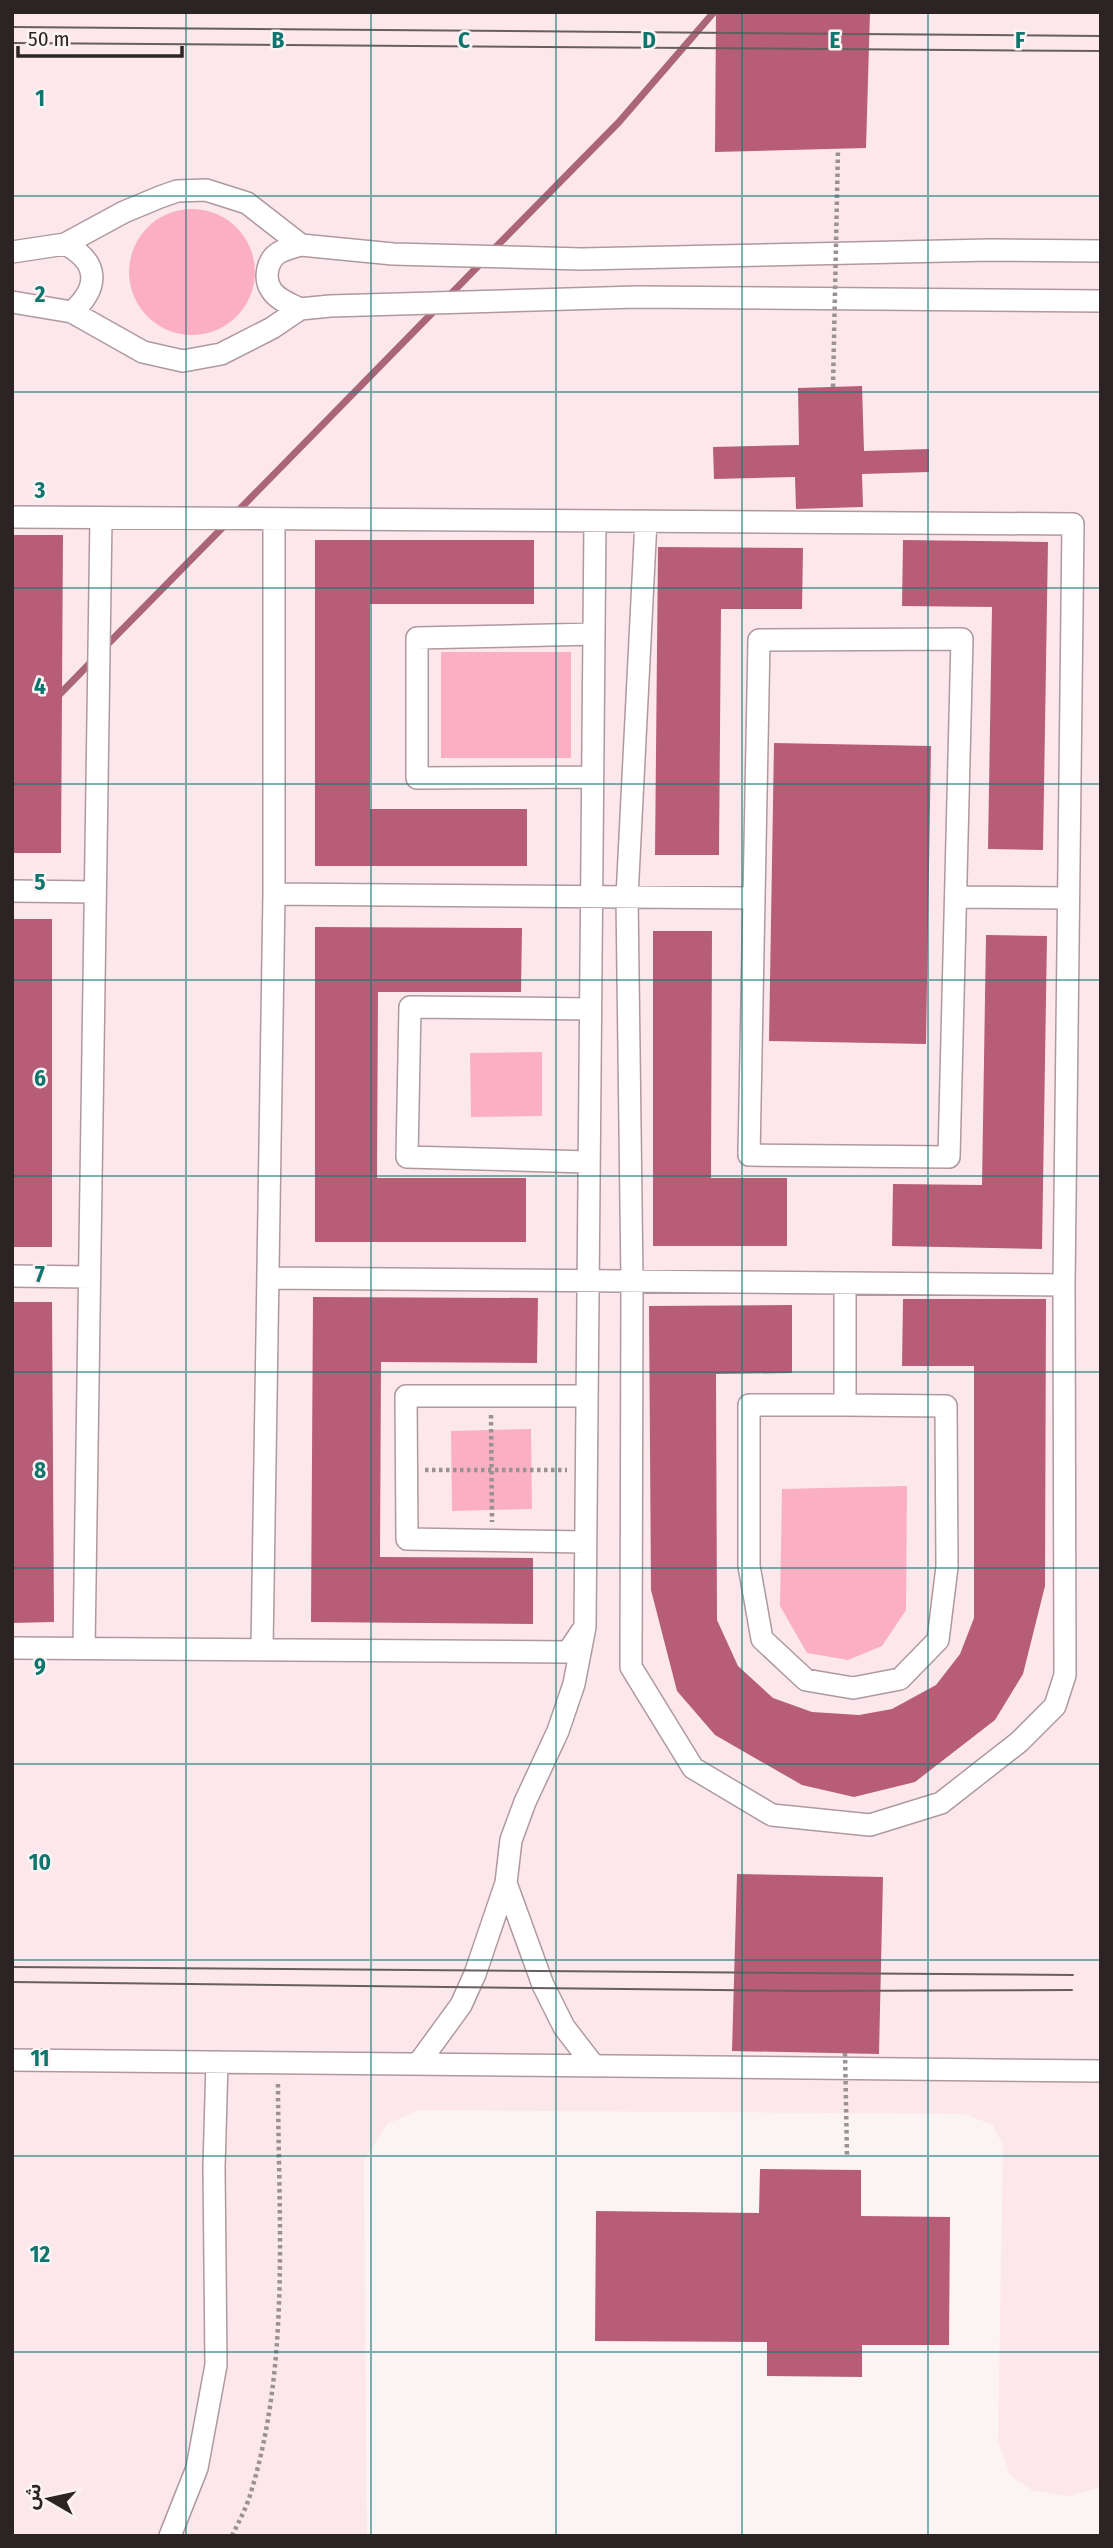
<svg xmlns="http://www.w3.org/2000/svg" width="1113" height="2548" viewBox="0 0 1113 2548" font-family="'Fira Sans Condensed','Noto Sans Arabic',sans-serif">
<rect width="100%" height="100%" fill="#fcf3f5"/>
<path fill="#fce8ec" d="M12,12H1101V2487L1069,2496L1033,2491L1010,2475L998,2441L1003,2146L993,2125L964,2114L420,2110L387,2124L364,2161L367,2536H12Z"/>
<path fill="#faafc3" d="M129 272a63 63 0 1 1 126 0a63 63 0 1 1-126 0Z
M441,652H571V758H441Z
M542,1052V1116L471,1117L470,1053Z
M531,1429L532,1509L452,1511L451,1431Z
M907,1486L906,1610L882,1646L848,1660L807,1653L780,1606L782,1489Z"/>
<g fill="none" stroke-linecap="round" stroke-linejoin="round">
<path stroke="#aa6579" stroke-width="7" d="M492,251L619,122L714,12
M446,299L484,260
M235,514L438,307
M103,649L227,523
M57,697L95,658"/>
</g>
<path fill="#b75d78" d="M716,12H870L866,148L715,152Z
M862,386L864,451L929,449V472L862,474L863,507L796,509L795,477L714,479L713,447L799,445L798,388Z
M12,535H63L61,853H12Z
M315,540H534V604H370V809H527V866H315Z
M903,540L1048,542L1043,850L988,849L992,607L902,606Z
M658,547L803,548L802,609H721L719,855H655Z
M774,743L931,746L926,1044L769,1041Z
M12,919H52V1247H12Z
M315,927L522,928L521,992H378L377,1178H526V1242H315Z
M653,931H712L711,1178H787V1246H653Z
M986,935L1047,936L1042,1249L892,1246L893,1184L982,1185Z
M313,1297L538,1298L537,1363L381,1362L380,1557L533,1558V1624L311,1622Z
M903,1299H1046L1045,1586L1023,1674L995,1720L915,1782L854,1797L802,1785L715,1735L677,1691L651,1590L649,1306L792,1305V1373L716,1374L717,1620L738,1666L773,1698L812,1712L859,1715L892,1709L936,1685L960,1654L974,1618V1366H902Z
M12,1302H52L54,1622L12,1623Z
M737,1874L883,1877L879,2054L732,2051Z
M760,2169L861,2170V2216L950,2217L949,2345H862V2377L767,2376V2342L595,2341L596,2211L759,2213Z"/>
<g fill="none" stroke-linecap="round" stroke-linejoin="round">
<g stroke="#af999e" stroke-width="24">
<path id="minor" d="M65,244C99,262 100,287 72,312
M12,252L65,244L124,212L160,197L177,191L206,190L247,203L301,245L393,254L582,259L990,250L1101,251
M12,302L72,312L143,352L183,361L221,354L272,328L300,309L330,306L637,297L1101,301
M300,309C291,304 278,300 272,291C263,279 267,259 280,252C286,249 294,247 301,245
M12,517L1073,524L1064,1285L1065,1675L1055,1706L1019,1742L941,1803L870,1825L772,1815L693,1768L631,1667L632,1281L627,897L646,521
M962,639L949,1157L749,1155L759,640Z
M592,777L417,778V638L593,634
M12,891L95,892
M274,894L754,898
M956,897L1068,898
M588,1162L407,1157L410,1007L589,1009
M12,1276L89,1277
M270,1278L1064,1285
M845,1405L946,1406L947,1567L938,1640L900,1679L853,1688L806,1680L762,1639L749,1566V1405H845V1283
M585,1542L407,1539L406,1396H586
M12,1648L568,1652L582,1631
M84,1648L101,518
M262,1649L274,894V519
M506,1883L543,1985L564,2027L594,2066
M12,2060L1101,2071
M418,2064L461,2005L475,1974L506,1883L511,1840L525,1802L558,1731L574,1684L585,1627L595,521
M170,2536L197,2468L216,2365L214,2167L217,2062"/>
</g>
<path stroke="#9a9193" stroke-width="4.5" stroke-dasharray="3.5 3.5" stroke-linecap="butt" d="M491,1415L492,1522
M425,1470H567
M232,2536C239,2521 247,2507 251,2492C291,2361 278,2216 278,2081"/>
<use href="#minor" stroke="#fff" stroke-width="21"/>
<path stroke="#675e60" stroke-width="2" d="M12,27L1101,36
M12,43L1101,51
M12,1967L1073,1975
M12,1982L805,1991L1072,1990"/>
<path stroke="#9a9193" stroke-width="4.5" stroke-dasharray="3.5 3.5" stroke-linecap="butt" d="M833,387L838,149
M845,2053L847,2155"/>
</g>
<path fill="none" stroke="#0f766e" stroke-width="2" stroke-opacity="0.55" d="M186,12V2536M371,12V2536M556,12V2536M742,12V2536M928,12V2536M12,196H1101M12,392H1101M12,588H1101M12,784H1101M12,980H1101M12,1176H1101M12,1372H1101M12,1568H1101M12,1764H1101M12,1960H1101M12,2156H1101M12,2352H1101"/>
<g font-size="23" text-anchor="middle" font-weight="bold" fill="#0f766e" stroke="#fcf3f5" stroke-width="5" stroke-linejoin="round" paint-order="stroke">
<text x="278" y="48">B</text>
<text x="464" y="48">C</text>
<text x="649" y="48">D</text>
<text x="835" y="48">E</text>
<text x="1020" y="48">F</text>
<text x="40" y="106">1</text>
<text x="40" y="302">2</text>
<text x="40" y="498">3</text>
<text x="40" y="694">4</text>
<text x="40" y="890">5</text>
<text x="40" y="1086">6</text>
<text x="40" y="1282">7</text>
<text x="40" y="1478">8</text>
<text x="40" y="1674">9</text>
<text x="40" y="1870">10</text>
<text x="40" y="2066">11</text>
<text x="40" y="2262">12</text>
</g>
<rect width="1113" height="2548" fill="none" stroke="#2c2325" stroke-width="28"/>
<g transform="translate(49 2499) rotate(279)" stroke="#fcf3f5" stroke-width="5" paint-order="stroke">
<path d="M0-5L12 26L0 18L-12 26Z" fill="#2c2325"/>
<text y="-10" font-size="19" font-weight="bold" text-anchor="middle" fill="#2c2325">ش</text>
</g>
<path d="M18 46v10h164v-10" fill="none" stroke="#2c2325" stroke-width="3.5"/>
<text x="28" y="46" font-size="21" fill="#2c2325" stroke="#fcf3f5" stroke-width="5" paint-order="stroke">50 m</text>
</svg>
